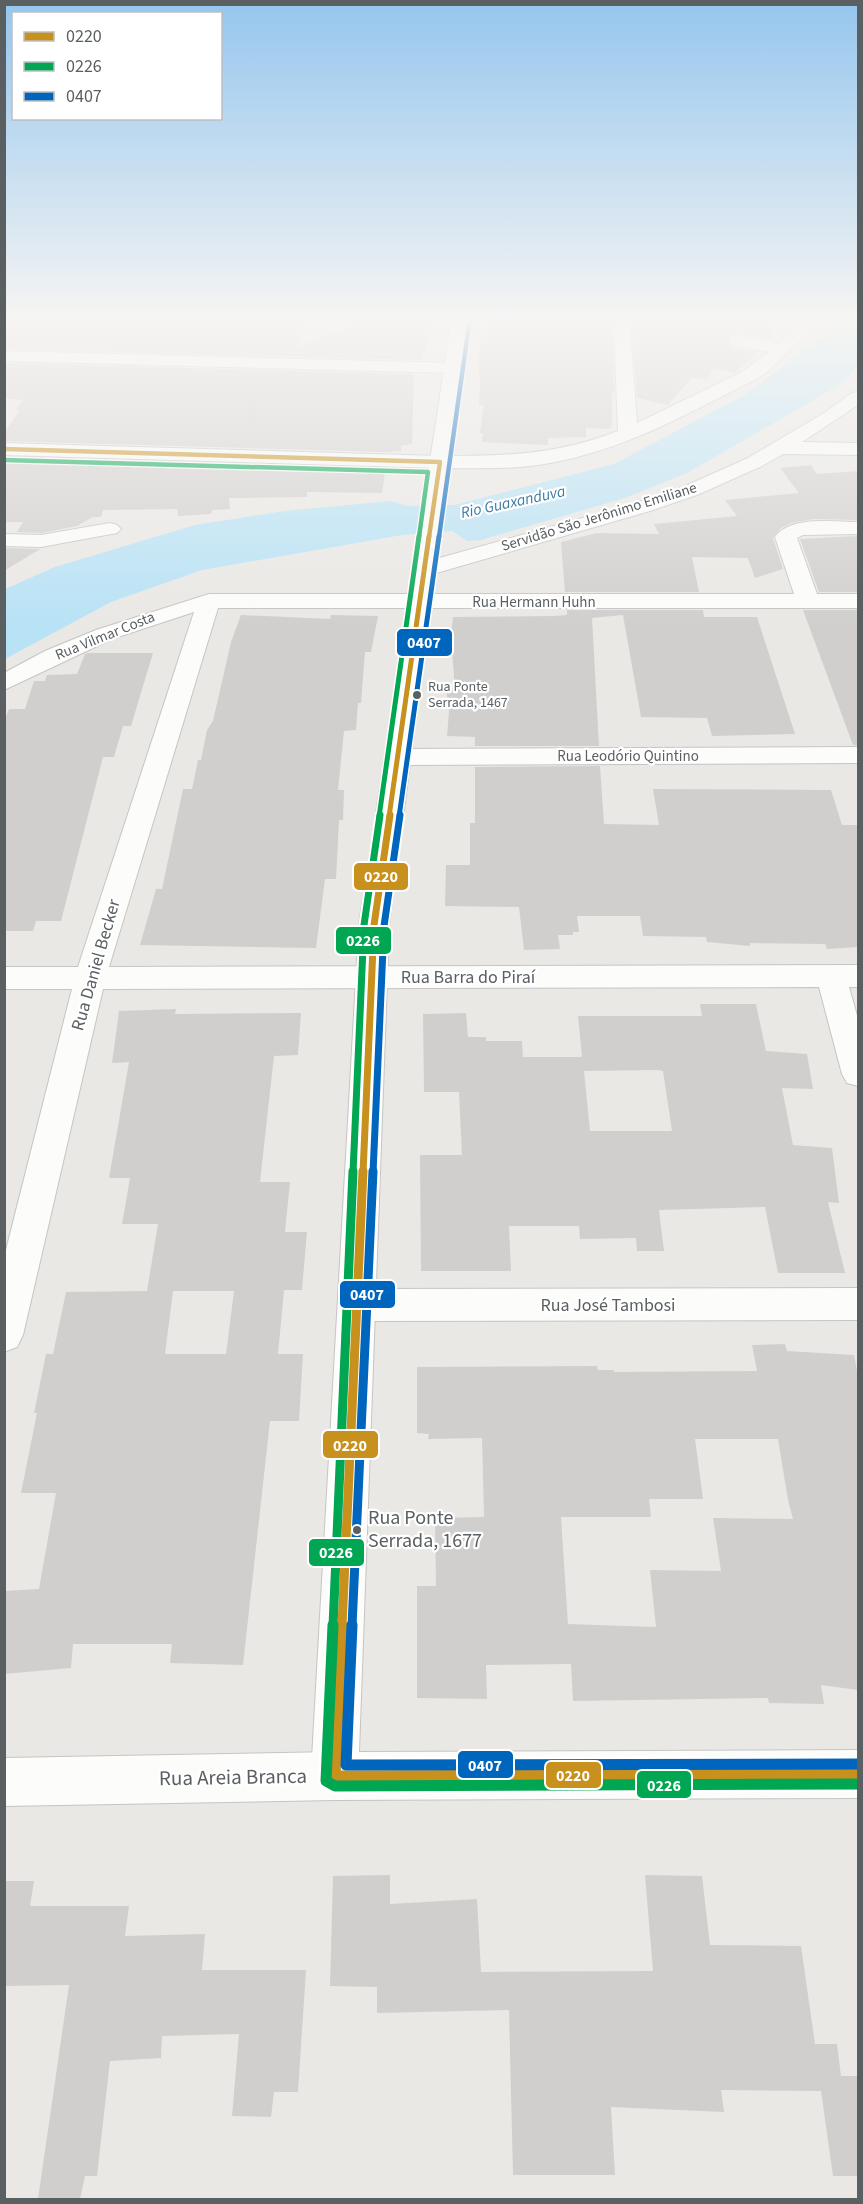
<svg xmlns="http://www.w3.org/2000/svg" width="863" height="2204" viewBox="0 0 863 2204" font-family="'Source Sans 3',sans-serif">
<rect width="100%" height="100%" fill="#eae8e5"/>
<path fill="#b8e2f6" d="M849,317H858V366L841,384L687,473L628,497L481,540L467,541L452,531L402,535L202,570L111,602L5,659V589L55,567L195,525L285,511L390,501L408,506L454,505L614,464L746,394Z"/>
<path fill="#d1cfce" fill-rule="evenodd" d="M4,317H197L248,321L255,320L256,317H308L297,347L366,317H435L422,360L4,349Z
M483,317H761V320H771L774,337L772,340L738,334L730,336L727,341L732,347L758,352L735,373L714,368L706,380L692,377L668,405L637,398L632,328L623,321L616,322L612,328L614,393L612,392V426L610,429L586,428V437L548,438V445L482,442L483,433H480L484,405H479L480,382L478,363Z
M4,363L414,374L412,444L401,446V451L385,452L4,441V433L20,410H16L23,400L4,398Z
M4,457L385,469V473L382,493L307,492V497L229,498L230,509L212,510L211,514L178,516L177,509L103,510L101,517H93L77,526L41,533L17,532L23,522H4Z
M811,465L817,474L858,471V520L813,519L791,523L781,528L773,538L783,569L755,578L748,558L692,557L699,592H565L561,542L597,533L659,534L654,524L737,516L725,500L799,493L780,468Z
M858,536V592H819L800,539Z
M7,548L40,549L4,571V552Z
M567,610H703L704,617H757L795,734L712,736L707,718L641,717L623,615L592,618L599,746H475V737L447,736L449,712L446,688H455L451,638L453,617L553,616L567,615Z
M803,610H858V745H853Z
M241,615L330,619L331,615L378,616L371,652H365L361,703H358L356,730L344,731L338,790H344L343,820H339L336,879H325L316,948L140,945L156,889H162L183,789H192L198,760H201L207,730L213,721L231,642Z
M88,653H153L131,726H123L114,757H103L61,921H36L33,931H4V721L9,709H25L34,681H45L47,675L77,674L85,654Z
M600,766L604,824L659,825L653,789L831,790L842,825H858V947L827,949L825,944L750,943V946L707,942L706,937L643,936L640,916H577L579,932H573V935H558L560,949L524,950L519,907L445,906L446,865H470V823H475V767Z
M700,1004H756L766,1051L807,1054L813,1089L782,1088L793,1145L832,1148L839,1203L828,1202L845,1273H778L765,1207L659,1210L664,1251H637L636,1238L580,1239L579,1226H509L511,1271H421L420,1155H462L459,1092H424L423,1014L466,1013L468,1037H486V1041H522L523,1057H582L578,1016H702ZM657,1070L663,1071L672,1131H590L584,1071Z
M176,1009L175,1014L301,1013L298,1055L274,1056L260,1182H290L285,1232H307L302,1290H284L278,1354H303L299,1421H270L243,1665L170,1663L172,1644H73L71,1668L4,1674V1591L39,1589L56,1493H21L37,1413H34L46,1354H53L66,1292L147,1291L158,1224H122L130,1178H109L129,1062L112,1063L119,1011ZM173,1291H234L226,1354H165Z
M785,1344L787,1351L854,1355L858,1376V1690L821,1685L824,1704L769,1703L768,1698L573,1701L571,1664L486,1665L487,1699L417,1698V1586H436L435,1518L484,1517L482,1438L428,1439L429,1434L417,1433V1367L597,1366L598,1370H614V1372L757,1371L752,1345ZM695,1439H778L788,1500L793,1519L713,1518L721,1571L650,1570L656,1627L568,1624L561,1517H651L649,1499H703Z
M390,1875V1904L477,1899L481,1972L653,1971L645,1875L702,1876L710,1945L801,1946L815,2044H837L841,2076H858V2176H833L821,2091L721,2090L724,2112L611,2107L615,2175H513L509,2010L377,2013V1987L330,1986L333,1876Z
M4,1881H34L30,1906H129L125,1936L205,1934L202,1970H306L298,2092H274L271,2117L232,2116L239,2034L162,2036L161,2058L110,2061L97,2176H85L80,2199H38L69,1985L4,1986Z"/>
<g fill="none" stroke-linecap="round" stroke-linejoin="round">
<g stroke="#c5c5c6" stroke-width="2">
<path id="minor" d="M807,317H825L766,373L754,380C689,413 624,450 550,463C514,470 477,468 440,468L4,455V443L440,456C505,456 557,455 618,431L614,328L616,324L622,323L630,328L637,423L742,372L769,352L732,345L729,341L732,337L738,336L778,343Z
M4,351L453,363L459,364L462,368L459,372L453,373L4,361Z
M858,392V405L802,442L858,443V455L783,454L762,466L697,495L650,511L426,576L418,574L415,569L418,564L636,503L683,487L748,458L821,415L852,393Z
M858,522V534L803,535L797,538L817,594H858V608H218L109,967L858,965V987H849L858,1019V1086L847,1083L842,1074L819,987L103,989L23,1335L17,1347L4,1352V1258L72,989H4V967H78L194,612L112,639L4,690V673L45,651L96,630L209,594H794L775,537C791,515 834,522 858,522Z
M110,523L117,525L121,529L117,533L41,547L4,546V534L41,535Z
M858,747V763L398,765L389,763L385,757L389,751L398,749Z
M858,1288V1320L358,1321L345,1317L339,1305L345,1293L358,1289Z
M335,1752L352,1759L359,1776L352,1793L335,1800L4,1806V1758Z"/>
</g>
<g stroke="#c5c5c6" stroke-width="2">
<path id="tertiary" d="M452,317H468L389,925L359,1752L858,1750V1798L335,1800L318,1793L311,1776L359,925Z"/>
</g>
<use href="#minor" fill="#fcfcfb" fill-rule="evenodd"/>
<use href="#tertiary" fill="#fcfcfb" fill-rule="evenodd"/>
<g stroke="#fff" stroke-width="7">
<path id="bus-1-far4" d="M4,449L440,462L429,537"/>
</g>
<g stroke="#fff" stroke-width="8">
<path id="bus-1-far3" d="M389,817L429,536"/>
</g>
<g stroke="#fff" stroke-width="11">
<path id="bus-1-far2" d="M363,1173L374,925L390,815"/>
</g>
<g stroke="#fff" stroke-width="14">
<path id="bus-1-far1" d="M342,1626L363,1171"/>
</g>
<g stroke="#fff" stroke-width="16">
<path id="bus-1" d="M342,1625L335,1776L858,1774"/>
</g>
<g stroke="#fff" stroke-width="7">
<path id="bus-2-far4" d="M4,460L428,472L419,537"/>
</g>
<g stroke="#fff" stroke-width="8">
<path id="bus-2-far3" d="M379,817L419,536"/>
</g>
<g stroke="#fff" stroke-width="11">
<path id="bus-2-far2" d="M353,1173L364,925L380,815"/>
</g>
<g stroke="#fff" stroke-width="14">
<path id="bus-2-far1" d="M333,1626L353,1171"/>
</g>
<g stroke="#fff" stroke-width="16">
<path id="bus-2" d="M333,1625L326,1781L335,1786L858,1784"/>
</g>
<g stroke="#fff" stroke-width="7">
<path id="bus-3-far4" d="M439,537L470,318"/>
</g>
<g stroke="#fff" stroke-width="8">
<path id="bus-3-far3" d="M399,817L439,536"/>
</g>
<g stroke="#fff" stroke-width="11">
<path id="bus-3-far2" d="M373,1173L384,926L400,815"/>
</g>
<g stroke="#fff" stroke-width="14">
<path id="bus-3-far1" d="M352,1626L373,1171"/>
</g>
<g stroke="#fff" stroke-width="16">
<path id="bus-3" d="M352,1625L346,1765L858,1764"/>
</g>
<use href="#bus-1-far4" stroke="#c8911d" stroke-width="4.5"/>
<use href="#bus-1-far3" stroke="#c8911d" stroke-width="5"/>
<use href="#bus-1-far2" stroke="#c8911d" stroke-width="7"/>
<use href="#bus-1-far1" stroke="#c8911d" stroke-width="9"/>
<use href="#bus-1" stroke="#c8911d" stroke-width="11"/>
<use href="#bus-2-far4" stroke="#00a651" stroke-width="4.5"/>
<use href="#bus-2-far3" stroke="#00a651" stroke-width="5"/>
<use href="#bus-2-far2" stroke="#00a651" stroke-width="7"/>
<use href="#bus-2-far1" stroke="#00a651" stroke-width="9"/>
<use href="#bus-2" stroke="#00a651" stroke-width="11"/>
<use href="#bus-3-far4" stroke="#0065bd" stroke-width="4.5"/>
<use href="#bus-3-far3" stroke="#0065bd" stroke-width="5"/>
<use href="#bus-3-far2" stroke="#0065bd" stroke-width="7"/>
<use href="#bus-3-far1" stroke="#0065bd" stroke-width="9"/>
<use href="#bus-3" stroke="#0065bd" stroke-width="11"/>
</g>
<linearGradient id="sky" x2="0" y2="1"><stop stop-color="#95c6ee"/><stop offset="0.51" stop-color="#f6f5f3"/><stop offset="1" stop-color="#f6f5f3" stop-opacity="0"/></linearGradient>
<rect width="863" height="626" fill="url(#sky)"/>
<g fill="#5a5f62" stroke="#fff" stroke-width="2">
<circle cx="417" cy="695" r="5"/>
<circle cx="357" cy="1530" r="5"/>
</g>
<g text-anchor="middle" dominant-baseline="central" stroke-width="4.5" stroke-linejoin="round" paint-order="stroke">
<g font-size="14" fill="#5a5f62" stroke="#fff" text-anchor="start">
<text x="428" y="687">Rua Ponte<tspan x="428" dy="16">Serrada, 1467</tspan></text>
</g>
<g font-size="15" fill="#5a5f62" stroke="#fff">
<text transform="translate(599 517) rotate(-17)">Servidão São Jerônimo Emiliane</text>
<text x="534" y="602">Rua Hermann Huhn</text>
<text transform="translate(105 636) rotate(-22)">Rua Vilmar Costa</text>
<text x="628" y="756">Rua Leodório Quintino</text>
</g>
<g font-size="16" font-style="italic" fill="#3d7ca5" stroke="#fff">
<text transform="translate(513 502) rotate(-12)">Rio Guaxanduva</text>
</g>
<g font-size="18" fill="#5a5f62" stroke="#fff">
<text transform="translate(96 965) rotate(-74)">Rua Daniel Becker</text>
<text x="468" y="977">Rua Barra do Piraí</text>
<text x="608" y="1305">Rua José Tambosi</text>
</g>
<g font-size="20" fill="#5a5f62" stroke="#fff" text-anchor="start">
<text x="368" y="1518">Rua Ponte<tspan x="368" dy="23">Serrada, 1677</tspan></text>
</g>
<g font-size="21" fill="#5a5f62" stroke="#fff">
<text transform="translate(233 1777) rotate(-1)">Rua Areia Branca</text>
</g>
</g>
<g stroke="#fff" stroke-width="2">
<rect x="396" y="628" width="57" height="29" rx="6" fill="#0065bd"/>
<rect x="353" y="862" width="56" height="29" rx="6" fill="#c8911d"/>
<rect x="335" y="926" width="57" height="29" rx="6" fill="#00a651"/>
<rect x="339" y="1280" width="57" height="29" rx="6" fill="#0065bd"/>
<rect x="322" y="1430" width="57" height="29" rx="6" fill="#c8911d"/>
<rect x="308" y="1538" width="57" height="29" rx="6" fill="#00a651"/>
<rect x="457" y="1750" width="57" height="29" rx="6" fill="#0065bd"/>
<rect x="545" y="1761" width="57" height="28" rx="6" fill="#c8911d"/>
<rect x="636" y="1770" width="56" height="29" rx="6" fill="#00a651"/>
</g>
<g font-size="16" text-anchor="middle" font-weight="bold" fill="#fff">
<text x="424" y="648">0407</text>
<text x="381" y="882">0220</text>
<text x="363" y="946">0226</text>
<text x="367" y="1300">0407</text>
<text x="350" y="1451">0220</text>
<text x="336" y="1558">0226</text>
<text x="485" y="1771">0407</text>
<text x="573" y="1781">0220</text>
<text x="664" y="1791">0226</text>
</g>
<rect width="863" height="2204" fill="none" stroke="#5a5f62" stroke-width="12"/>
<rect x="12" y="12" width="210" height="108" fill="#ffffff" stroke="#bdbfc0" stroke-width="1.5"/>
<rect x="24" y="32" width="30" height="9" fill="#c8911d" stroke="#bdbfc0" stroke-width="1.5"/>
<text x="66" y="42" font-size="18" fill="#5a5f62">0220</text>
<rect x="24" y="62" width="30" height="9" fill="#00a651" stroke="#bdbfc0" stroke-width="1.5"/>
<text x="66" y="72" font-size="18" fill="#5a5f62">0226</text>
<rect x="24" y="92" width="30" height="9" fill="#0065bd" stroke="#bdbfc0" stroke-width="1.5"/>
<text x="66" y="102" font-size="18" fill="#5a5f62">0407</text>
</svg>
